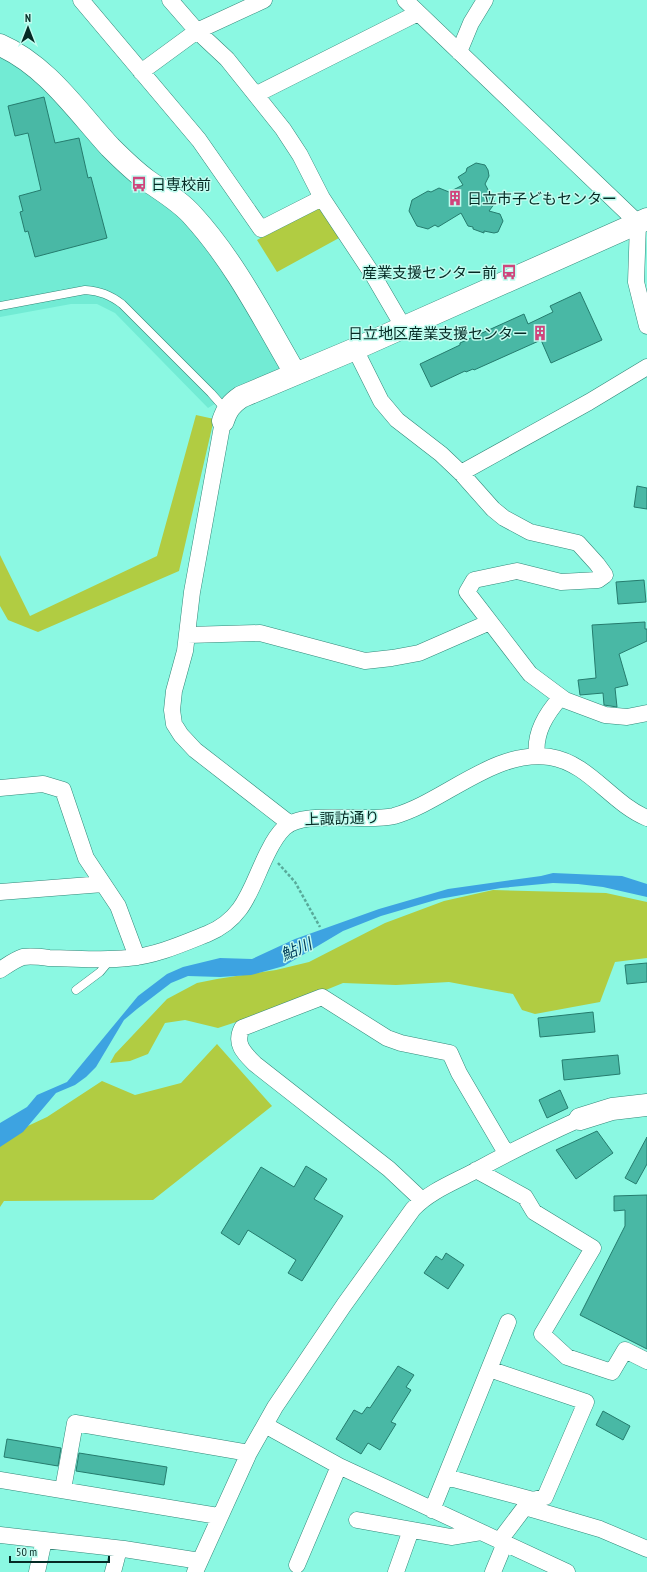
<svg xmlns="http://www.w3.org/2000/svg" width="647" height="1572" viewBox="0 0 647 1572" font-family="'PT Sans Narrow','Noto Sans JP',sans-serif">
<rect width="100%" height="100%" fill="#8bf8e2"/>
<path fill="#72ebd4" d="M0,56L9,60L41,85L182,215L246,306L282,369L243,387L208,408L115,313L97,304H71L0,317Z"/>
<path fill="#b1cc42" d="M320,206L339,238L277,272L257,240Z
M196,415L214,419L179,571L38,632L8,620L0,606V555L30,616L157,556Z
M493,890L606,893L647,902V958L615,962L600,1002L535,1014L522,1010L513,994L449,982L396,985L343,983L294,1003L218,1028L185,1020L165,1023L148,1054L130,1061L110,1063L115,1054L167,999L197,983L217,979L276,970L309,962L385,923L444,901Z
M217,1044L272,1106L153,1200L4,1201L0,1207V1139L47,1117L102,1081L135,1095L181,1083Z"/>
<path fill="#3da3e1" d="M553,873L622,876L647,884V897L603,887L578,884L553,883L501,888L439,899L381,916L343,931L284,966L251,975L220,977L188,976L171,983L137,1009L124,1020L96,1067L86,1077L75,1085L56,1093L23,1132L0,1147V1123L27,1107L37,1095L67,1082L138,996L167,974L183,967L220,958L252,959L295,939L379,909L448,889L541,876Z"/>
<path fill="#49b8a5" stroke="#257c6e" d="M44,97L55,143L79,138L88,178L91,177L107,238L35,257L28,231L25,232L20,212L23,211L19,196L41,190L28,133L15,136L8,106Z
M476,163L485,165L488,170L489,176L485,184L495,203L489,211L500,214L503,221L498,232L494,233L484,231V233L473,229V227L468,226L461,213L438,227L435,225L428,229L417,226L409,211L412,200L428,191L431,192L439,188L449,192L463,185L458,177L466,172L467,168Z
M580,292L602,340L551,363L541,340L474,370L473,369L466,372L465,371L431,387L420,364L460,345V343L524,314L528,324L553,312L550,306Z
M637,486L647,488V509L634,507Z
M644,580L646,602L618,604L616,582Z
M645,622V629H647V641L619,654L628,685L615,688L617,707L604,705L603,693L580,695L578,680L596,678L592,625Z
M647,963V982L627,984L625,965Z
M593,1012L595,1032L540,1037L538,1018Z
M618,1055L620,1074L564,1080L562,1060Z
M560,1090L568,1108L547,1118L539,1100Z
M597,1131L613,1153L576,1179L556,1150Z
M647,1137V1164L636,1184L625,1178Z
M306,1166L327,1179L314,1199L343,1216L302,1281L288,1273L296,1260L248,1230L239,1245L221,1233L261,1167L294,1187Z
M647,1195V1349L580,1315L625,1226V1210L614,1211V1196Z
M446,1253L464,1265L448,1289L424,1273L436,1256L442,1260Z
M398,1366L414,1375L406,1387L411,1390L391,1422L396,1424L380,1450L368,1443L361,1454L336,1439L354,1410L362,1414L367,1407L370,1408Z
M603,1411L630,1426L623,1440L596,1425Z
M7,1439L61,1448L58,1466L4,1457Z
M79,1453L167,1467L164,1485L76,1471Z"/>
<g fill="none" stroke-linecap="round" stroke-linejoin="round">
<g stroke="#338879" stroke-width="9">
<path id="lane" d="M0,306L85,290C100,291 110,295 122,304L211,393L226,410
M76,990L100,972L110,960"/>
</g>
<g stroke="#338879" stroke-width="17">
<path id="street" d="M81,0L199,140L261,229L322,198
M170,0L197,31L227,59L283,129L300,155L322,198L373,275L404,328
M405,0L638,223L636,282L647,326
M459,52L471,23L485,0
M141,72L197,31L264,0
M257,94L418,13
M355,349L381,401L397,420L441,454L461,473L493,509L504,518L530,532L578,543L597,564L605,575L598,580L561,582L517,571L474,580L467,592L530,674L565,700L605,715L627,717L647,713
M223,421L192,592L185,651L174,691L172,710L174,724L181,735L195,750L289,823
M461,473L589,402L647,367
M188,635L260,633L365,661L392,658L419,653L490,622
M537,756C534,733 546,714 561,697
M0,788L43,784L63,790L86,858L118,906L137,957
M0,892L103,884
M0,970C6,966 16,959 23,957C31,956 41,957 49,958C75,958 102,961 128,958C155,956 182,944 207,934C247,918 251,884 269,850C273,842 278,834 284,828C303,809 366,823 394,816C444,802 494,749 550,757C589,763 611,803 647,818
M476,1170L525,1197L534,1212L593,1248L542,1334L567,1357L612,1372L625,1350L647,1361
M422,1200L389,1169L255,1064C244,1053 234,1044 242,1028L322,997L387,1038L401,1043L450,1053L459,1073L506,1153
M265,1425L339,1466L567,1572
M446,1477L533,1500L545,1497L586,1402L489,1369
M0,1480L218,1516
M63,1489L75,1423L249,1453
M432,1510L508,1322
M357,1520L451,1537L481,1532
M0,1535L124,1549L200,1561
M500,1540L525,1507L600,1529L647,1549
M297,1565L339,1466
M37,1572L44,1540
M113,1572L119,1549
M195,1572L249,1453L275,1407L344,1305L413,1209C429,1192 452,1183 473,1172C508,1153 544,1135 580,1119
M396,1572L411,1530
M493,1572L505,1543"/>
</g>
<g stroke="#338879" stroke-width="23">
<path id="secondary" d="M0,45C46,65 77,111 110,147C122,159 134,171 148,181C164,192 181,202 193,216C235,262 264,320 295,373
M223,421C227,409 231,404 241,397L355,349L647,219
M580,1119L612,1109L647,1105"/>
</g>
<path stroke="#58aa9a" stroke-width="2.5" stroke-dasharray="3 2" stroke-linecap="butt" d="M278,863L295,882L320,927"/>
<use href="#lane" stroke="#fff" stroke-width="8"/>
<use href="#street" stroke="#fff" stroke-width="16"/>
<use href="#secondary" stroke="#fff" stroke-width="22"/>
</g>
<defs>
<g id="bus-bare" transform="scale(1.2)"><path d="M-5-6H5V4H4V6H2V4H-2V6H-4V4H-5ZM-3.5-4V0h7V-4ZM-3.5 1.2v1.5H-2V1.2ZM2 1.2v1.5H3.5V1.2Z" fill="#cf457c" stroke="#c0fcef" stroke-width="2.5" paint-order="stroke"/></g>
<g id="building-bare" transform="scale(1.2)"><path d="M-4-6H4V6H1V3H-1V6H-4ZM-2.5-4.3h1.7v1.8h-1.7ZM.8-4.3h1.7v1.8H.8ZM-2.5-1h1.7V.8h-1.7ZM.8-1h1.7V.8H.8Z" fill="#cf457c" stroke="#c0fcef" stroke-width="2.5" paint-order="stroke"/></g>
</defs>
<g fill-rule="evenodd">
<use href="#bus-bare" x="139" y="184"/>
<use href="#building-bare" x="455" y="198"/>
<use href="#bus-bare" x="509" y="272"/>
<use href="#building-bare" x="540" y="333"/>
</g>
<g text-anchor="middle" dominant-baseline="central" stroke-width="3" stroke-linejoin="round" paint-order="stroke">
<g font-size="15" fill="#052a24" stroke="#c0fcef" text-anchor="start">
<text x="151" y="184">日専校前</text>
<text x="467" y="198">日立市子どもセンター</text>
<text x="497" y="272" text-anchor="end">産業支援センター前</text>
<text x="528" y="333" text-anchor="end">日立地区産業支援センター</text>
</g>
<g font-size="15" fill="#052a24" stroke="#c0fcef">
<text transform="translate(342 818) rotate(-2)">上諏訪通り</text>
</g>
<g font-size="16" font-style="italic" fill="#003b5a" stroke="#c0fcef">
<text transform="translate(296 949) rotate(-24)">鮎川</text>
</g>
</g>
<g transform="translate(28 28)" stroke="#c0fcef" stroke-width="3" paint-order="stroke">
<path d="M0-3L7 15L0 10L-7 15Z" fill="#052a24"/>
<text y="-6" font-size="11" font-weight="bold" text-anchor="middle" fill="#052a24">N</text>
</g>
<path d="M10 1556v6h99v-6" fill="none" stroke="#052a24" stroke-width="2"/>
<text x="16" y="1556" font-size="12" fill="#052a24" stroke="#c0fcef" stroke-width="3" paint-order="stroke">50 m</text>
</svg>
